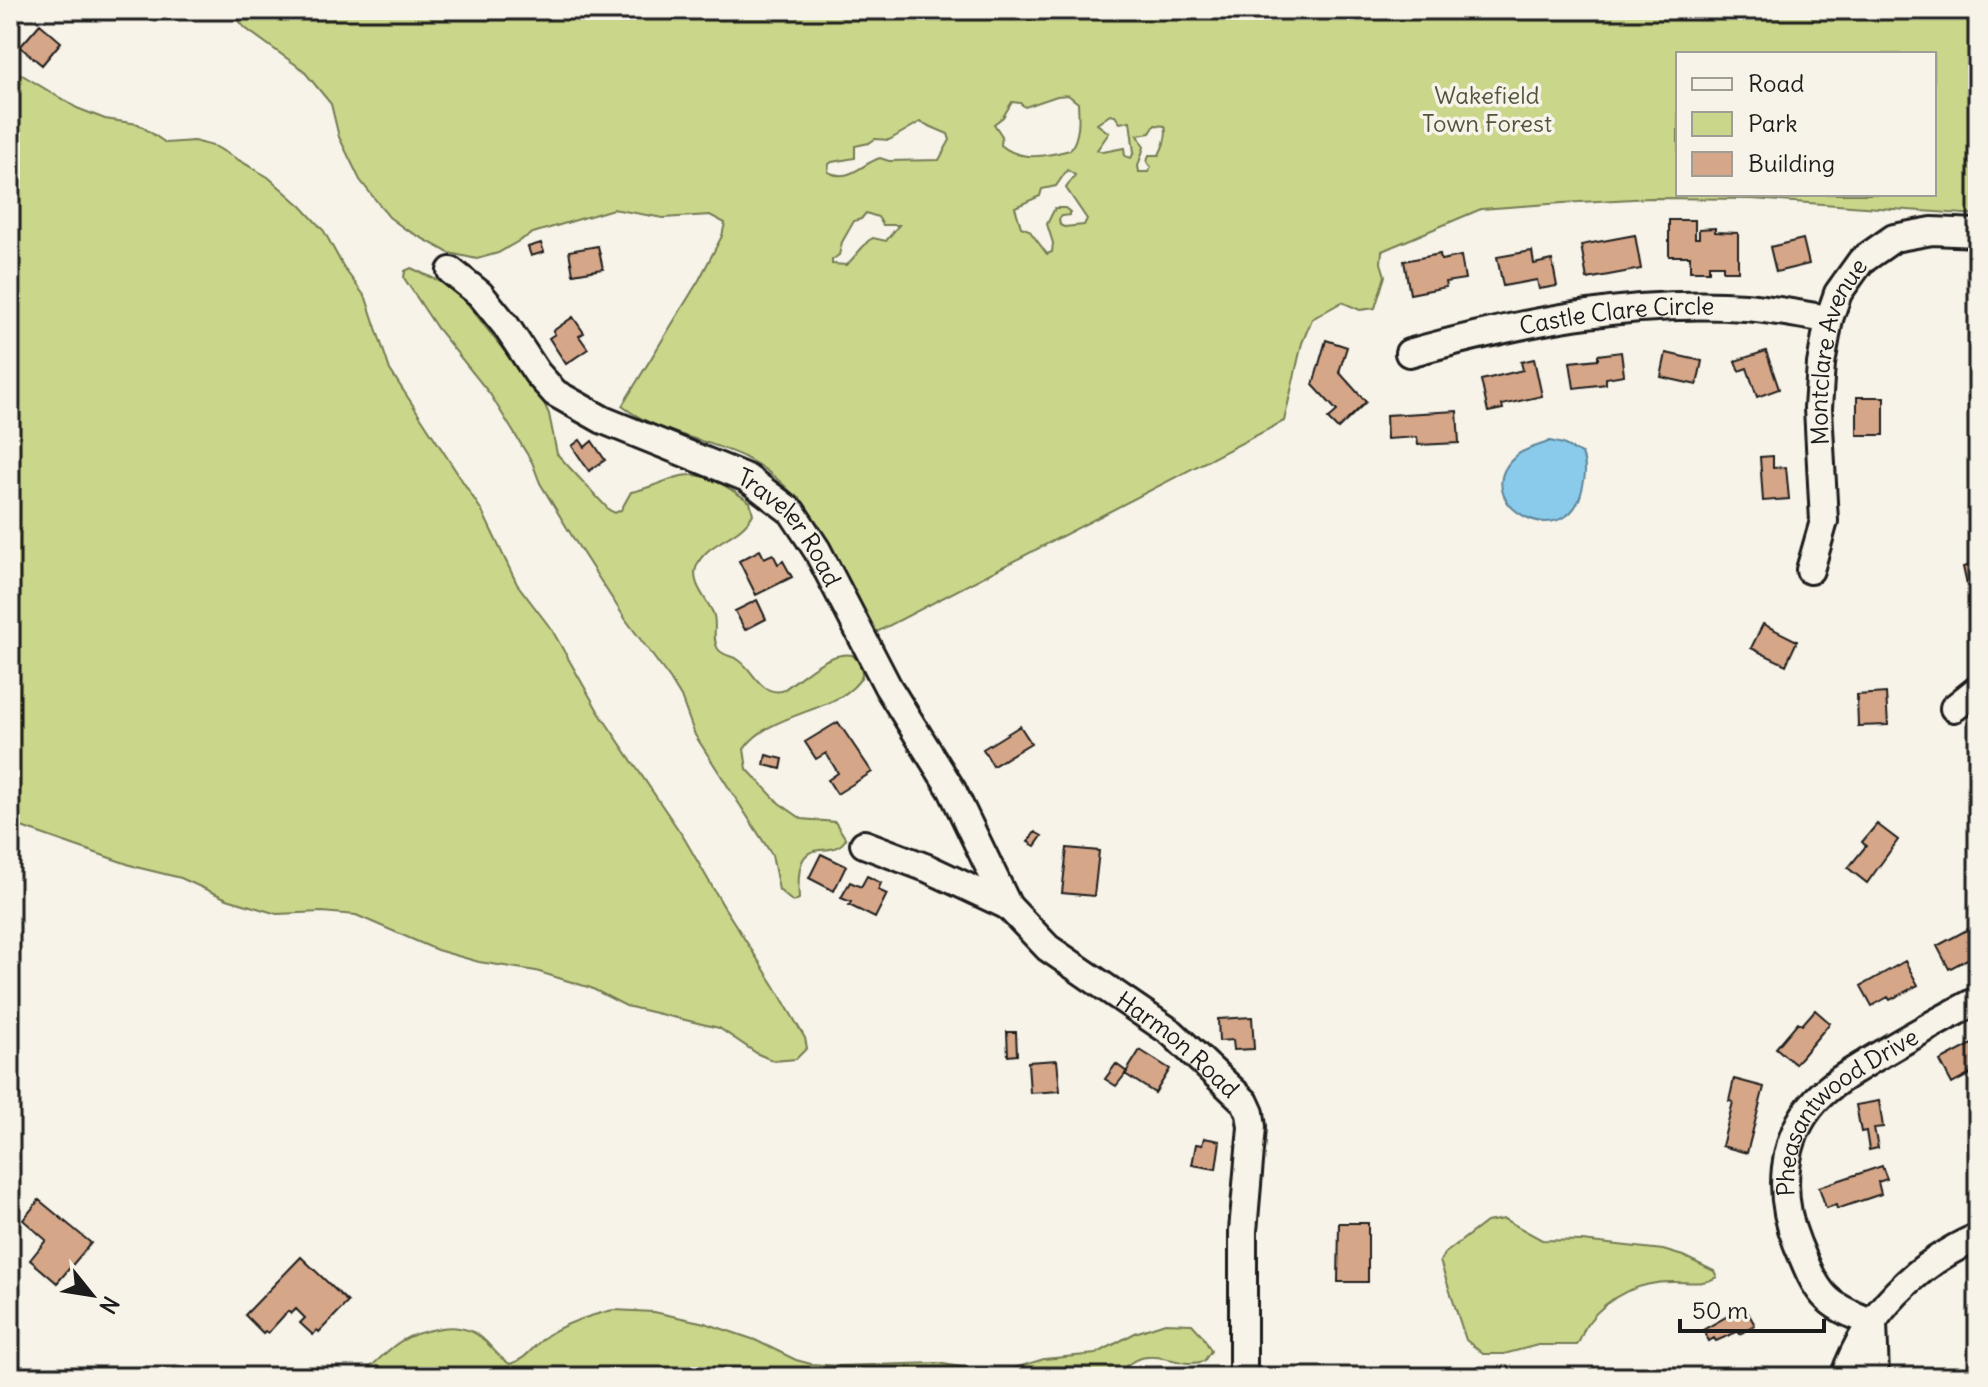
<svg xmlns="http://www.w3.org/2000/svg" width="1988" height="1387" viewBox="0 0 1988 1387" font-family="Delius,sans-serif">
<rect width="100%" height="100%" fill="#f7f3e8"/>
<filter id="ink" filterUnits="userSpaceOnUse"><feTurbulence type="fractalNoise" baseFrequency=".0125" numOctaves="2"/><feDisplacementMap in="SourceGraphic" scale="16" xChannelSelector="R" yChannelSelector="G"/><feConvolveMatrix kernelMatrix="1 2 1 2 8 2 1 2 1" color-interpolation-filters="sRGB"/></filter>
<g filter="url(#ink)">
<path fill="#cad78a" stroke="#737a53" stroke-width="2" fill-rule="evenodd" d="M229,10H1978V215L1752,199L1650,198L1563,203L1481,209L1382,251L1381,263L1385,276L1375,308L1360,310L1342,302L1312,319L1302,343L1284,421L875,633C842,570 814,493 746,458C706,438 658,434 622,406L699,280L722,236L725,223L710,215L663,218L613,209L533,233L498,253L477,259L449,253L405,229L389,217L360,180L339,137L331,104L303,70L245,28ZM1678,54H1934V194H1678ZM1068,95L1078,103C1079,119 1080,137 1070,150C1047,156 1020,162 1001,145L1002,136L994,124L1003,117L1012,102L1020,103L1025,107L1057,96ZM1110,115L1115,116L1120,123L1130,121L1134,152L1131,158L1125,156L1124,148L1103,152L1097,150L1109,133L1097,124ZM920,122L948,134L950,140L939,160L889,161L880,158C861,164 849,183 828,172L829,164L832,162L855,158V146L869,143L875,139L889,140ZM1155,125L1165,126C1168,135 1163,147 1159,155H1149L1147,162L1151,167L1148,172H1139L1138,166L1144,147L1138,135L1150,133ZM1067,170L1075,175L1066,188L1087,219L1084,225L1064,227L1060,225L1059,219L1062,216L1070,215V212L1065,208H1055L1047,224L1053,243L1052,252L1047,254L1029,230L1021,227L1015,207L1040,196L1042,189L1056,186ZM866,213L878,217L883,225H899L886,241L873,238L868,241L847,265L832,264V260L839,255L842,242L854,221L861,219Z
M10,63L19,73L77,108L105,119L138,124L166,143L194,141L216,147L268,177L301,206L324,231L344,268L366,298L390,370L482,511L517,584L552,630L598,711L684,838L724,907L774,985L805,1038L807,1048L796,1059L774,1061L758,1054L719,1028L626,1006L591,988L536,971L479,962L437,950L356,915L322,912L277,914L227,899L181,878L136,867L10,823Z
M411,268L448,285L463,298L543,401L549,414L557,454L609,510L615,513L621,510L631,492C647,489 659,483 674,478C703,467 727,487 750,502L753,514C740,539 704,542 696,568C691,584 707,599 713,613C718,624 711,638 718,649C724,657 733,655 740,661C754,671 760,695 782,691C801,678 827,651 852,655L861,663L862,676C842,713 771,710 744,749L747,769L779,803L802,819L835,822L846,839C829,865 794,825 799,899L793,902L779,890L772,855L695,735L681,697L670,679L626,620L575,541L540,483L532,462L490,394L437,328L404,278L405,271Z
M1504,1219L1542,1240L1582,1241L1663,1250L1683,1256L1714,1271L1717,1277C1703,1285 1691,1282 1675,1282C1640,1281 1609,1295 1588,1323C1583,1329 1582,1338 1577,1345H1538L1504,1354H1483L1466,1340L1440,1261L1444,1254L1486,1222Z
M613,1310L654,1312L705,1323L755,1340L796,1360L811,1364L839,1366L938,1363L982,1371L978,1377H360C389,1351 396,1336 436,1329C449,1326 461,1327 473,1332C488,1339 495,1356 510,1364C529,1359 535,1342 551,1333C570,1321 592,1315 613,1310Z
M1165,1323L1192,1324L1203,1336L1211,1351L1204,1361C1186,1367 1172,1358 1155,1357C1131,1355 1126,1370 1110,1377C1099,1381 1031,1377 1015,1377L1011,1369L1044,1359L1096,1354L1135,1333Z"/>
<path fill="#8acbeb" stroke="#5e8598" stroke-width="2" d="M1550,441L1563,444L1582,454C1587,466 1585,478 1582,490C1566,559 1464,501 1516,456C1523,449 1540,446 1550,441Z"/>
<path fill="#d6a688" stroke="#1c1c1c" stroke-width="2" d="M40,24L61,42L42,65L20,47Z
M1669,220H1695V238H1699V229L1715,228V232L1738,233V271H1723V265H1709V271H1690V256H1669Z
M1635,235L1641,269L1587,279L1581,245Z
M1803,239L1809,264L1776,272L1770,247Z
M541,243L544,252L531,256L528,247Z
M598,246L603,269L573,274L569,251Z
M1532,251L1534,264L1552,260L1557,286L1539,289L1537,280L1503,286L1497,257Z
M1440,254L1441,260L1461,256L1465,279L1445,282L1446,287L1410,294L1404,261Z
M573,317L584,333L579,336L588,349L566,364L549,338L555,334L553,331Z
M1326,340L1347,347L1339,372L1366,402L1338,429L1328,419L1337,411L1313,385Z
M1766,351L1779,389L1757,397L1747,368L1739,371L1735,361Z
M1621,352L1624,375L1606,378V384L1574,388L1570,362L1598,359V355Z
M1666,353L1702,361L1697,385L1661,377Z
M1534,359L1542,396L1502,405L1503,409L1488,412L1481,380L1523,370L1521,362Z
M1857,397H1884V435H1857Z
M1457,411L1459,443L1418,445L1417,437L1387,439L1386,415Z
M580,440L585,447L592,441L605,460L589,471L572,446Z
M1773,456V468L1786,467L1789,499L1763,501L1760,457Z
M760,550L764,558L773,554L778,564L783,561L792,577L756,595L739,561Z
M1978,563V601L1971,603L1963,567Z
M757,600L766,619L745,630L735,611Z
M1763,624L1797,641L1786,665L1751,648Z
M1886,693L1888,725L1858,726L1857,695Z
M838,722L872,772L837,794L828,780L838,773L826,753L816,759L805,742Z
M1020,726L1031,743L993,766L983,749Z
M766,755L783,759L781,769L764,765Z
M1877,824L1898,840L1867,883L1848,868L1866,846L1862,842Z
M1035,832L1042,836L1035,846L1028,842Z
M1067,848L1099,851L1094,896L1062,893Z
M821,854L846,866L834,891L809,878Z
M867,876L881,883L878,890L887,894L875,918L849,905L851,902L841,898L850,882L861,887Z
M1978,924V948L1973,951L1975,955L1949,969L1937,946Z
M1905,961L1918,985L1890,1000L1888,997L1872,1006L1861,986Z
M1815,1010L1830,1023L1795,1064L1776,1048L1798,1022L1802,1025Z
M1252,1017L1254,1049L1234,1050L1233,1040L1219,1041L1218,1019Z
M1007,1032H1016L1017,1055L1008,1056Z
M1972,1044L1978,1054V1070L1952,1084L1940,1061Z
M1140,1050L1170,1069L1155,1093L1125,1074Z
M1057,1060L1060,1091L1030,1093L1028,1062Z
M1116,1064L1127,1072L1116,1086L1105,1079Z
M1734,1079L1764,1087L1747,1153L1722,1146L1733,1102L1729,1101Z
M1879,1101L1883,1127L1874,1128L1878,1148L1869,1150L1866,1131L1861,1132L1856,1105Z
M1204,1138L1220,1141L1216,1169L1192,1165L1196,1144L1202,1145Z
M1882,1166L1887,1179L1878,1182L1881,1194L1837,1209L1836,1205L1826,1208L1819,1187Z
M39,1200L91,1243L57,1283L30,1260L46,1240L23,1220Z
M1339,1223H1368V1282H1338Z
M301,1257L348,1302L319,1332L317,1330L313,1335L300,1323L305,1318L296,1309L291,1314L288,1311L268,1333L265,1331L263,1333L245,1315Z
M1742,1308L1745,1312L1747,1311L1755,1325L1740,1334L1739,1331L1716,1341L1714,1338L1709,1341L1703,1330Z"/>
<g fill="none" stroke-linecap="round" stroke-linejoin="round">
<g stroke="#1c1c1c" stroke-width="32">
<g id="minor">
<path id="s1" d="M451,271L480,294L506,326L537,373L555,393L603,420L747,478L792,512L817,550L888,687L952,790L1008,906L1048,948L1172,1033L1245,1102L1250,1113L1252,1127L1243,1231V1377"/>
<path id="s2" d="M1409,353C1518,323 1631,299 1745,307C1773,309 1801,315 1829,319"/>
<path id="s3" d="M1810,570L1824,521L1818,408L1821,364L1829,319L1838,293L1861,261L1894,238L1932,231L1978,233"/>
<path d="M1954,708L1978,689"/>
<path d="M864,844L927,868L1008,906"/>
<path id="s4" d="M1873,1323C1821,1303 1818,1294 1797,1243C1778,1196 1780,1139 1816,1100C1832,1083 1852,1072 1871,1060C1906,1039 1942,1019 1978,1000"/>
<path d="M1873,1323L1875,1377"/>
<path d="M1844,1377C1866,1314 1917,1263 1978,1237"/>
</g>
</g>
<use href="#minor" stroke="#f7f3e8" stroke-width="26"/>
</g>
</g>
<g text-anchor="middle" dominant-baseline="central" stroke-width="7" stroke-linejoin="round" paint-order="stroke">
<g font-size="24" fill="#50543d" stroke="#f7f3e8">
<text x="1487" y="95">Wakefield<tspan x="1487" dy="28">Town Forest</tspan></text>
</g>
<g font-size="24" fill="#1c1c1c" stroke="#f7f3e8">
<text stroke="none"><textPath href="#s2" startOffset="212">Castle Clare Circle</textPath></text>
<text stroke="none"><textPath href="#s3" startOffset="224">Montclare Avenue</textPath></text>
<text stroke="none"><textPath href="#s1" startOffset="438">Traveler Road</textPath></text>
<text stroke="none"><textPath href="#s1" startOffset="1098">Harmon Road</textPath></text>
<text stroke="none"><textPath href="#s4" startOffset="276">Pheasantwood Drive</textPath></text>
</g>
</g>
<rect width="1988" height="1387" fill="none" stroke="#f7f3e8" stroke-width="40"/>
<rect x="20" y="20" width="1948" height="1347" fill="none" stroke="#1c1c1c" stroke-width="3" filter="url(#ink)"/>
<rect x="1676" y="52" width="260" height="144" fill="#f7f3e8" stroke="#9f9d96" stroke-width="2"/>
<rect x="1692" y="78" width="40" height="12" fill="#f7f3e8" stroke="#9f9d96" stroke-width="2"/>
<text x="1748" y="92" font-size="24" fill="#1c1c1c">Road</text>
<rect x="1692" y="112" width="40" height="24" fill="#cad78a" stroke="#9f9d96" stroke-width="2"/>
<text x="1748" y="132" font-size="24" fill="#1c1c1c">Park</text>
<rect x="1692" y="152" width="40" height="24" fill="#d6a688" stroke="#9f9d96" stroke-width="2"/>
<text x="1748" y="172" font-size="24" fill="#1c1c1c">Building</text>
<g transform="translate(92 1295) rotate(120)" stroke="#f7f3e8" stroke-width="6" paint-order="stroke">
<path d="M0-6L14 30L0 20L-14 30Z" fill="#1c1c1c"/>
<text y="-12" font-size="22" font-weight="bold" text-anchor="middle" fill="#1c1c1c">N</text>
</g>
<path d="M1680 1319v12h144v-12" fill="none" stroke="#1c1c1c" stroke-width="4"/>
<text x="1692" y="1319" font-size="24" fill="#1c1c1c" stroke="#f7f3e8" stroke-width="6" paint-order="stroke">50 m</text>
</svg>
